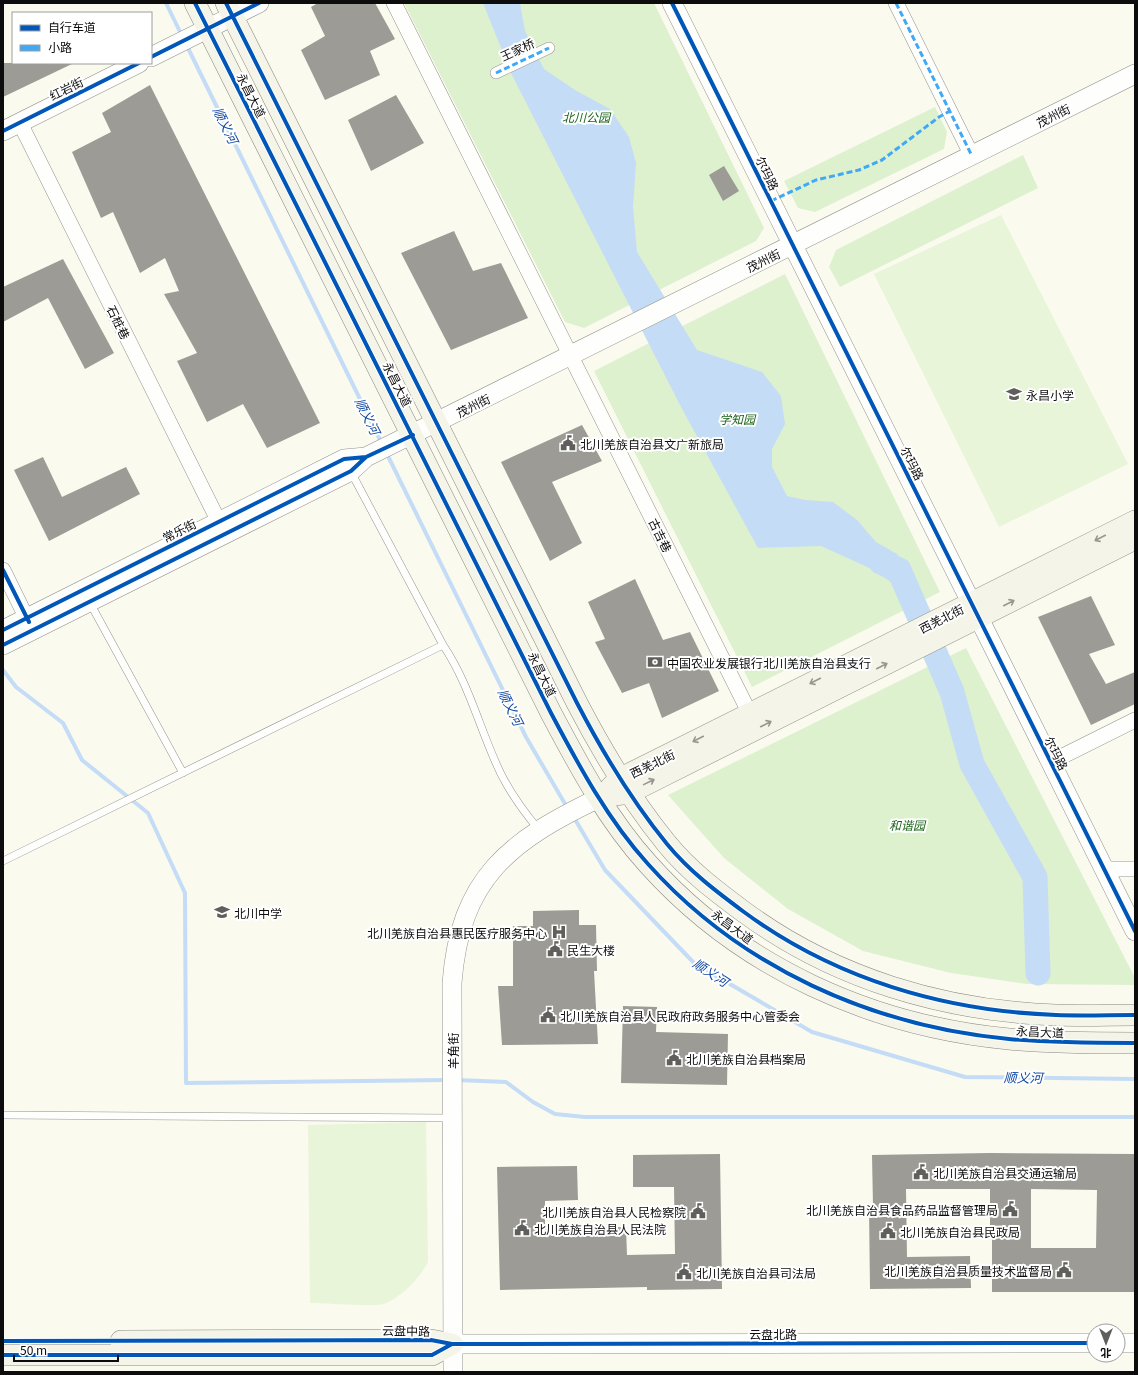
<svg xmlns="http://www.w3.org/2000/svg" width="1138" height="1375" viewBox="0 0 1138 1375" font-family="Georgia,'Noto Sans SC',serif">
<rect width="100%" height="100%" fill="#fafaef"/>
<path fill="#ddf1ce" d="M404,3H654L764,228L756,241L584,328L565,322Z
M935,107L947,132L944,149L815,212L798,208L784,181Z
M1023,155L1038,188L840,287L829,267L836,250Z
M785,274L940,592L752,687L594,371Z
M966,648L1135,978V985L1027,984L951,973L863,951L788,909L724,858L668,795Z"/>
<path fill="#e8f5d8" d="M1001,215L1128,464L999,527L874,274Z
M426,1122L428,1262C419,1279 403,1296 384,1304C374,1307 324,1303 310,1303L308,1125Z"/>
<path fill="#c4dcf5" d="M483,3H520L525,31L544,69L575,90L610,109L629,137L636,163L633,207L637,252L697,350L762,372L781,396L785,424L772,449V467L787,496L805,500L833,502L857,520L876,542L897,554L913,577L899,588L874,570L821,546L758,548L681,407L512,75Z"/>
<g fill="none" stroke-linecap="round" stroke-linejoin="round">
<path stroke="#c4dcf5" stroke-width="4" d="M166,3L182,36
M186,44L382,444
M386,452L526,737L568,809
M3,670L16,687L63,723L82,760L148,813L185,893L186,1083L448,1080
M573,816L605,870L694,963L812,1032L965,1077L1135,1079
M457,1080L506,1082L533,1102L555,1114L585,1117H1135"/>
<path stroke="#c4dcf5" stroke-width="25" d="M881,562L899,570L952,692L972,764L1035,877L1038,973"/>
</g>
<path fill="#9c9b95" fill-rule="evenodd" d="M318,3H375L395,39L370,51L380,75L325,100L301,50L325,36L311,7Z
M3,63H74L3,97Z
M150,85L320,423L267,448L243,404L207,422L177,361L197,353L164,294L179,291L165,258L140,273L113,212L101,218L72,152L111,132L102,113Z
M396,95L424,143L371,171L348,120Z
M724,166L739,191L723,201L709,175Z
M454,231L473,271L501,263L528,318L451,350L401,253Z
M63,259L114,353L85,369L48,298L3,322V287Z
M582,425L602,461L552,482L582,543L550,561L501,462Z
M43,457L62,497L126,467L140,494L49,541L14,470Z
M635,579L663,640L690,632L719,691L662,718L649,683L622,693L595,642L605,639L588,602Z
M1091,596L1115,645L1089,654L1106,684L1135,672V704L1091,725L1038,617Z
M579,910V925H596L597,971H594L598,1044L502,1045L498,986H513V926H533V911Z
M623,1006L657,1007L656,1032L728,1034L727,1085L621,1083Z
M990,1153L1135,1154V1292H992V1233H990V1189H906L907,1257L970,1256L971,1288L870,1289L869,1206H873L872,1155ZM1031,1189L1097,1190L1096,1248H1031Z
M720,1154L722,1289L647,1290V1287L500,1290L497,1167L577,1166L578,1200L545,1201V1229L626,1227L627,1255L675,1254L674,1187H633V1155Z"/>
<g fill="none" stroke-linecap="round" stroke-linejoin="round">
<g stroke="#93938e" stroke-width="8">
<path id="service" d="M351,472L443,645C470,685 480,731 501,774C511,794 524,812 539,830
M90,603L183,773
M3,861L443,645
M3,1115L452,1118"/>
</g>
<g stroke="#93938e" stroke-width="12">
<path id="pedestrian" d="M496,73L549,48"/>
</g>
<g stroke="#93938e" stroke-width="16">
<path id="minor" d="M394,3L750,714
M896,3L972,156
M20,123L219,522
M3,570L31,627
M1051,762L1135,720
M1104,869H1135"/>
</g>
<g stroke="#93938e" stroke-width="20">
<path id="tertiary" d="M672,3L1135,931
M151,57L259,3
M3,131L139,63
M3,630L344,459L366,457
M3,645L351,471L366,457L1135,74
M1118,1343H1135
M452,1344L1094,1343
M453,1372L452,983C460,878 509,841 599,798"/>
</g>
<g stroke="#8a8a85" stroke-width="22">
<path id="secondary" d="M195,3L551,713C579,766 608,820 648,864C741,968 872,1026 1009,1039C1051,1043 1093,1043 1135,1043
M226,3L577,703C603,753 631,800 667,844C689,871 717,892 744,912C835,979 944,1011 1056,1015C1082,1016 1109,1015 1135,1015
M610,788L619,779L1135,521
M615,795L629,793L1135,539
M121,1341L431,1340L452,1344
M3,1355H432L452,1344"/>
</g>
<use href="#service" stroke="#fefefd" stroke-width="7"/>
<use href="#pedestrian" stroke="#fefefd" stroke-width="11"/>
<use href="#minor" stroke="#fefefd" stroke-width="15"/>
<use href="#tertiary" stroke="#fefefd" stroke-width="19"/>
<use href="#secondary" stroke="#f4f4e8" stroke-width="21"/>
<path stroke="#3fa9f5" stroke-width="3" stroke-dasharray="6 3" stroke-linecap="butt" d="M896,3L972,156
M496,73L549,48
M771,201L816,180L859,170L882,160L939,117L950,111"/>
<g stroke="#fff" stroke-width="6">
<path id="cycleway" d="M195,3L551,713C579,766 608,820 648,864C741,968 872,1026 1009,1039C1051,1043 1093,1043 1135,1043
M226,3L577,703C603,753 631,800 667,844C689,871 717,892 744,912C835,979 944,1011 1056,1015C1082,1016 1109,1015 1135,1015
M672,3L1135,931
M151,57L259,3
M3,131L139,63
M3,570L29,622
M3,630L344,459L366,457
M3,645L351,471L366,457L413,435
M3,1341L431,1340L452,1344L1094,1343
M3,1355H432L452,1344"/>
</g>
<use href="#cycleway" stroke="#0057b8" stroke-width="4"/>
</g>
<defs><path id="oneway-shaft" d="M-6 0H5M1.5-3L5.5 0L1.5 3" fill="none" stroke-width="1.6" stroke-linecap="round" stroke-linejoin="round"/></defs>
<g stroke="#979790">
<use href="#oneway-shaft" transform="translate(1100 538) rotate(153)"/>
<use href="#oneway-shaft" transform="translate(1009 603) rotate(-27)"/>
<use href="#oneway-shaft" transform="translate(882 666) rotate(-27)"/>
<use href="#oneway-shaft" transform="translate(815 681) rotate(153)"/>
<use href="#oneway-shaft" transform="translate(766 724) rotate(-27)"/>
<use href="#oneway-shaft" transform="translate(698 739) rotate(153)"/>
<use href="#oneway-shaft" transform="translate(649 782) rotate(-26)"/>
</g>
<defs>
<g id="school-bare" transform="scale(1.2)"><path d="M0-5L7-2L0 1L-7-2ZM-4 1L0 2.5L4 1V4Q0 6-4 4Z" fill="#5f5f5b" stroke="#fff" stroke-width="2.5" paint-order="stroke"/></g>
<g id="civic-bare" transform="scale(1.2)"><path d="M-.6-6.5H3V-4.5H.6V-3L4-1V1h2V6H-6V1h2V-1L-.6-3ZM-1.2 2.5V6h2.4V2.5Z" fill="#5f5f5b" stroke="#fff" stroke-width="2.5" paint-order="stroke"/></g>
<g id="bank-bare" transform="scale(1.2)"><path d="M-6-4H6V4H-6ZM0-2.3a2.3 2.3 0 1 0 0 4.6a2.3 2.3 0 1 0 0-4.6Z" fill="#5f5f5b" stroke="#fff" stroke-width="2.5" paint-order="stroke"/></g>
<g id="hospital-bare" transform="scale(1.2)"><path d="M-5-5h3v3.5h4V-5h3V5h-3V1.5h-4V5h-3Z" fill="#5f5f5b" stroke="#fff" stroke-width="2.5" paint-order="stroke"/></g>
</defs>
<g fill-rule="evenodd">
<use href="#school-bare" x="1014" y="394"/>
<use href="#civic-bare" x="568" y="443"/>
<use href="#bank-bare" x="655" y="662"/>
<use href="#school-bare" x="222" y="912"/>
<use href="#hospital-bare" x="559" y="932"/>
<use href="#civic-bare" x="555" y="949"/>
<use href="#civic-bare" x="548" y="1015"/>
<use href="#civic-bare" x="674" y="1058"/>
<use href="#civic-bare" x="921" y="1172"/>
<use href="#civic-bare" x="1010" y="1209"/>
<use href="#civic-bare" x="698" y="1211"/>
<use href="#civic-bare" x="522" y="1228"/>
<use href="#civic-bare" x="888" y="1231"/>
<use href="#civic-bare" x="1064" y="1270"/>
<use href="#civic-bare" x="684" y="1272"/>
</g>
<g text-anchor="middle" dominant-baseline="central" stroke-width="4" stroke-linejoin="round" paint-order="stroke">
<g font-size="12" fill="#0c0c0c" stroke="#fff">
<text transform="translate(517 49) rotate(-25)">王家桥</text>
<text transform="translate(66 88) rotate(-26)">红岩街</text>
<text transform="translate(252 95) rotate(63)">永昌大道</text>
<text transform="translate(1053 115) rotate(-27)">茂州街</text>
<text transform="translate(768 173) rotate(64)">尔玛路</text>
<text transform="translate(763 260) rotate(-26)">茂州街</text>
<text transform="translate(119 322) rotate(64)">石桩巷</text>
<text transform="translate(398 384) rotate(63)">永昌大道</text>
<text transform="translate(473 405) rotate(-27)">茂州街</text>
<text transform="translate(913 463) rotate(63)">尔玛路</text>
<text transform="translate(179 530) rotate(-27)">常乐街</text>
<text transform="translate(661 535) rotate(64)">古吉巷</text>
<text transform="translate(941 618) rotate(-27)">西羌北街</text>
<text transform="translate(543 674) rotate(64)">永昌大道</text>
<text transform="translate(1057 753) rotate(63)">尔玛路</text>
<text transform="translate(652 763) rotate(-26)">西羌北街</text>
<text transform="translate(733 926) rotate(37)">永昌大道</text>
<text transform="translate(1040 1031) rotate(3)">永昌大道</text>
<text transform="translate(452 1051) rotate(-90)">羊角街</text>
<text transform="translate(406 1330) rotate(1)">云盘中路</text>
<text x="773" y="1333">云盘北路</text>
</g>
<g font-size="12" font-style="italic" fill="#1d641b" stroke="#fff">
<text x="586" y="116">北川公园</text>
<text x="737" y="418">学知园</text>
<text x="907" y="824">和谐园</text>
</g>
<g font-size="12" fill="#0c0c0c" stroke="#fff" text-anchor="start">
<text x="1026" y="394">永昌小学</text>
<text x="580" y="443">北川羌族自治县文广新旅局</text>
<text x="667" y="662">中国农业发展银行北川羌族自治县支行</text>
<text x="234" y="912">北川中学</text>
<text x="547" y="932" text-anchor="end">北川羌族自治县惠民医疗服务中心</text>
<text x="567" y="949">民生大楼</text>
<text x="560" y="1015">北川羌族自治县人民政府政务服务中心管委会</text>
<text x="686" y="1058">北川羌族自治县档案局</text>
<text x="933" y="1172">北川羌族自治县交通运输局</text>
<text x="998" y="1209" text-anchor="end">北川羌族自治县食品药品监督管理局</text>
<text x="686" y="1211" text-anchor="end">北川羌族自治县人民检察院</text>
<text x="534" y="1228">北川羌族自治县人民法院</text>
<text x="900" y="1231">北川羌族自治县民政局</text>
<text x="1052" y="1270" text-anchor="end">北川羌族自治县质量技术监督局</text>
<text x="696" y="1272">北川羌族自治县司法局</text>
</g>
<g font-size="13" font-style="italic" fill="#1249a0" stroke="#fff">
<text transform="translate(226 125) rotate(64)">顺义河</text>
<text transform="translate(368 416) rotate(64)">顺义河</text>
<text transform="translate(511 707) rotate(64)">顺义河</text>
<text transform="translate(711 972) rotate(33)">顺义河</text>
<text transform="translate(1023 1077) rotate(1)">顺义河</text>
</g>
</g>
<rect width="1138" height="1375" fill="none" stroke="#0c0c0c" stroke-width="8"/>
<rect x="12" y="12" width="140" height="52" fill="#ffffff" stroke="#9e9e9e"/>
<rect x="20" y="25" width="20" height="6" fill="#0057b8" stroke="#9e9e9e"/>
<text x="48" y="32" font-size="12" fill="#0c0c0c">自行车道</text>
<rect x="20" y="45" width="20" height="6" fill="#3fa9f5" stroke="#9e9e9e"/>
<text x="48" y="52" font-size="12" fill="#0c0c0c">小路</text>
<g transform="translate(1106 1343) rotate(180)"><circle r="19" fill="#ffffff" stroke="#9e9e9e"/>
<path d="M0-3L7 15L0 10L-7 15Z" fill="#5f5f5b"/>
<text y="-6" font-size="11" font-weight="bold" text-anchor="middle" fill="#0c0c0c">北</text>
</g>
<path d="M14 1355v6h104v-6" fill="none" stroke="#0c0c0c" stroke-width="2"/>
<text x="20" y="1355" font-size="12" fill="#0c0c0c" stroke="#ffffff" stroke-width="3" paint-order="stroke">50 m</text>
</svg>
